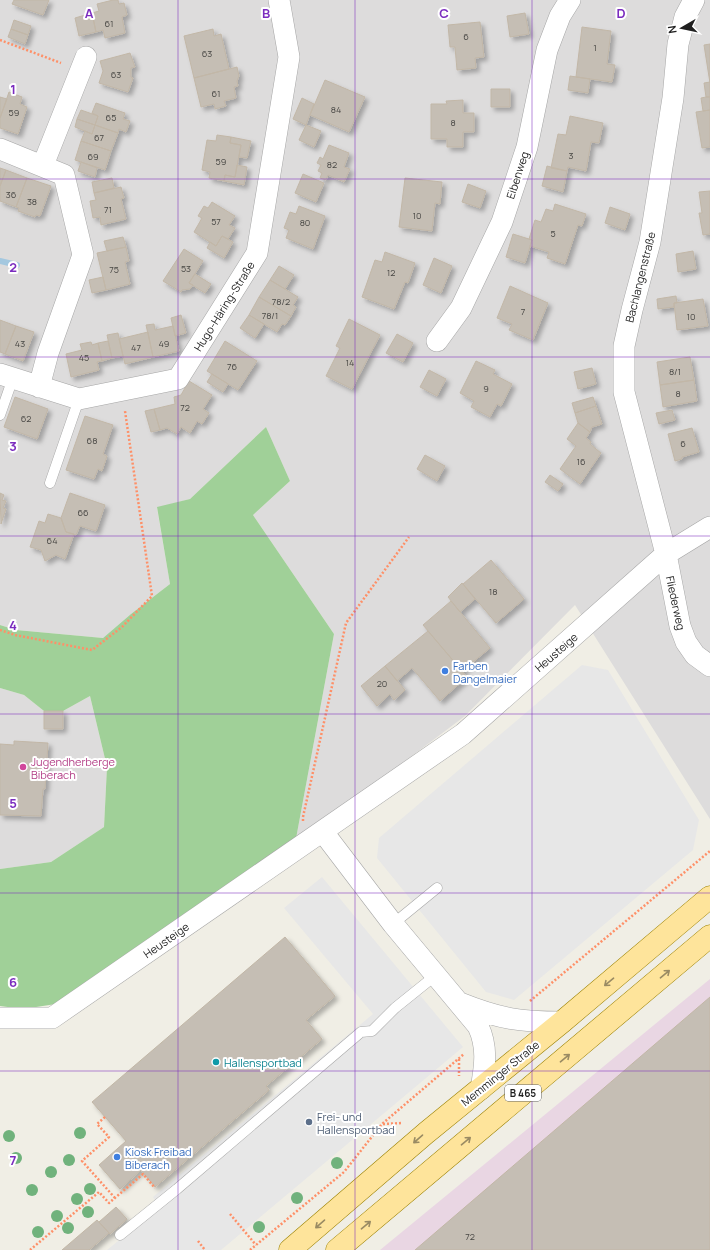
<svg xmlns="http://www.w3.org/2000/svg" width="710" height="1250" viewBox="0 0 710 1250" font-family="Manrope,sans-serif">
<defs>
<filter id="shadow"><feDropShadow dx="3.5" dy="3.5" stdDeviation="2" flood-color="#0004"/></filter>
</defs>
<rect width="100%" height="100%" fill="#f0eee5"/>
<path fill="#dddcdc" d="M0,0H710V819L575,605L465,716L295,844L334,634L253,515L290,481L266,427L190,499L157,508L170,584L131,614L103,638L16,630L0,625Z
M0,688L24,695L44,711H63L90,696L107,767L104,827L51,862L0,869Z"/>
<path fill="#e9d6e3" d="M710,979V1250H380Z"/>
<path fill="#a0d098" d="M266,427L290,481L253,515L334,634L295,844L69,1002L23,1009L0,1006V869L51,862L104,827L107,767L90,696L63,711H44L24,695L0,688V625L16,630L103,638L131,614L170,584L157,507L190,499Z"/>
<path fill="#e7e7e7" d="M582,665L608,670L699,820L693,850L514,1000L486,992L377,858L379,838Z
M322,877L463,1047L221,1250H107L160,1207L153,1197L373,1014L284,908Z"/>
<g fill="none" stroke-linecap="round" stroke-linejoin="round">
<path stroke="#a4c8df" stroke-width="6" d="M0,261L17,265"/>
</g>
<path fill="#c5beb4" stroke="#c2b7a7" filter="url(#shadow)" d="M14,0H49L43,15L12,4Z
M113,0H118L119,4L124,3L127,15L122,17L125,33L105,38L103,30L96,32L92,13L99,11L97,4Z
M92,13L96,32L79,36L75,18Z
M525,13L529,34L510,37L507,16Z
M14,20L31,26L28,35L11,29Z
M480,22L484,57L475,58L476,68L457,70L455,47H450L448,25Z
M582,27L611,31L607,64L615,65L612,82L576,77Z
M11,29L28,35L25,44L8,37Z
M213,29L214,36L221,34L229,69L194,78L184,36Z
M710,44V83L704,45Z
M130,53L135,67L131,68V77L133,78L128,92L99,83L103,71L100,61Z
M237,67L239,76L237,81L238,86L234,87L236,98L224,101L226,106L215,109L214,104L201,107L194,78Z
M570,76L590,79L588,93L568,90Z
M325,80L365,97L349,132L310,115Z
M704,83L710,82V97H706Z
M491,89H510V107H491Z
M9,92L22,97L20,104L27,107L18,134L0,128V118Z
M0,97L7,99L0,118Z
M706,97H710V110L703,111L701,98Z
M302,98L314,104L306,125L293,119Z
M463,100V113H474V132H463V147H447V139H431V104H447L446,101Z
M96,103L125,113L123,119L130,121L126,132L119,129L118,133L95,125L98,116L92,113Z
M81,110L98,116L95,125L77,119Z
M710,110V147L702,148L696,112Z
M570,116L603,123L599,143L591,142L586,171L568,167L567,171L551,168L558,134L566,135Z
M77,119L95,125L92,134L75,127Z
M95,125L118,133L111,151L81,141L85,131L92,134Z
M306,125L321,131L314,147L299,140Z
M217,135L231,137L230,143L241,145L235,177L225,175L224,181L209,178L210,172L202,170L207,140L216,141Z
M231,137L251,141L247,158L239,157L241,145L230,143Z
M81,141L111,151L105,170L75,160Z
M329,145L349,153L344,167L350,169L344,182L328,175L326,180L320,178L322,173L318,171L321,165L317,163L320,157L323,159Z
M81,162L97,168L95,177L78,171Z
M237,165L247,167L244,185L224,181L225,175L235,177Z
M547,166L567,171L563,192L542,186Z
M0,168L6,170L0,186Z
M6,170L27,178L16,207L0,201V186Z
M303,174L324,183L316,202L295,193Z
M27,178L51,186L40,216L36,215L35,217L18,211L19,208L16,207Z
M112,178L114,188L94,193L92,182Z
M405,178L442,182L440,204L435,203L432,231L399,227Z
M468,184L486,191L480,208L462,202Z
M121,187L124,198L121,199L126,219L101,225L100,217L93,218L90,201L96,200L94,193Z
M710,191V234L703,235L699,213H702L699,192Z
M212,202L235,216L229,225L235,228L228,239L222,236L216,246L194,232L202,218L198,216L204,206L208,208Z
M555,204L586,214L582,226L578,225L565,264L547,258L549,252L530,246L532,240L529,239L535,220L541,222L546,209L553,211Z
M299,206L325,216L313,249L286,238L289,230L284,228L290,212L296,214Z
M610,207L630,214L625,230L605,223Z
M513,234L532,240L525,263L506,257Z
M222,236L233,242L224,258L207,248L210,242L216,246Z
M123,237L126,247L107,251L104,241Z
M126,247L129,261L125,262L130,284L106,290L97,253Z
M184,249L203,261L189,283L193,285L190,289L182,290L181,292L163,281Z
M693,251L696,269L678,272L676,254Z
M385,252L415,263L408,283L405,282L394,309L362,297L375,260L382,262Z
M434,258L452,266L441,293L423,285Z
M279,266L294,275L285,289L270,280Z
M195,274L211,284L205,293L189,283Z
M103,277L106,290L92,293L89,280Z
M270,280L298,297L293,305L296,307L291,316L259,297Z
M510,286L548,303L533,340L509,330L512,324L497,318Z
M676,296L677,303H674V307L658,309L657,299Z
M259,297L291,316L285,325L282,324L277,332L249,315Z
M703,299L708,326L677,330L674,303Z
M181,315L186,333L175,336L171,318Z
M249,315L264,324L255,338L240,328Z
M349,319L380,335L352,389L326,376L340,348L336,346Z
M0,320L16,326L5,354L0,352Z
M154,324L155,330L173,326L179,351L153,357L146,325Z
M16,326L34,332L23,361L5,354Z
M148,332L153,357L125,364L119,339Z
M118,333L123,356L112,358L107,335Z
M397,334L413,343L403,362L386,353Z
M108,341L112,358L102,361L98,343Z
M225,341L257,361L238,390L207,371Z
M91,342L92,345L98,343L102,361L97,362L99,370L71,377L66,354L82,350L80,344Z
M690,357L694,380L660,385L657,362Z
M476,361L495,370L493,374L512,384L501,406L497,404L490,417L471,407L474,401L460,393Z
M592,368L596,384L578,389L574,372Z
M429,370L446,379L437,396L420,387Z
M212,374L228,384L223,392L207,382Z
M694,380L697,401L663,407L660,385Z
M189,381L212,395L203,409L209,413L202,424L197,421L190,433L181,427L177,434L167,428L160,430L154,409L175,404L174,397L181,395Z
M15,397L48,409L37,439L4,427Z
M593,397L596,406L575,413L572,403Z
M596,406L602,424L592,427L590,432L578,423L575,413Z
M154,409L160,430L151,432L145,411Z
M672,410L675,420L659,424L656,413Z
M85,416L113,425L103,454L107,456L102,471L98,469L94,479L66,470Z
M578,423L590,432L586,438L591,442L590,444L601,453L580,484L560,469L576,446L567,439Z
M692,428L699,452L682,457V459L675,461L668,434Z
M425,455L445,466L437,481L417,469Z
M550,475L563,484L558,491L545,482Z
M0,493L4,495L2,500L6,501L3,508L6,509L1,524Z
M70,493L105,505L96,531L80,526L76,535L66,532L61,518Z
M48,514L61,518L66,532L74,534L65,559L56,555L45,561L41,550L30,547L39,521L45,523Z
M491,560L524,599L496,623L463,584Z
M462,583L475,599L460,612L448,597Z
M451,601L490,648L462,671L423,625Z
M428,631L467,677L440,701L412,668L397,681L385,666Z
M385,666L405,690L394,700L390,694L377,706L361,686Z
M44,711H63V729H44Z
M14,741L48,743L45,789H43L41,816L0,815V744L14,745Z
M285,937L335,996L306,1020L322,1039L266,1086L269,1090L155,1187L141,1170L120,1189L99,1165L126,1141L92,1102Z
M710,997V1250H415Z
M116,1207L127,1219L110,1234L99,1222Z
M97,1220L109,1233L89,1250H62Z"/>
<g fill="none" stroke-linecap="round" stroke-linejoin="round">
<g stroke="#a6a6a6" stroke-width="11">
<path id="lane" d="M0,415L13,378
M50,483L79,399
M393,924L437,888
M120,1235L177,1189L361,1032L372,1031L395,1008L436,975"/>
</g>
<g stroke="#a6a6a6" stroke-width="22">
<path id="street" d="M694,0L685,17L678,44L673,98L650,242L632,310L624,346V392L666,554L680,626L686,642L695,655L710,666
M0,149L64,175L83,255L48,353L39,387
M43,165L86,57
M437,341L461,308L502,222L527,147L547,50L560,16L570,0
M0,374L79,399L178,379L257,253L289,57L279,0
M323,832L393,924L478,1026C488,1047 485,1066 481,1089
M460,1003C500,1019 520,1022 562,1022
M0,1018H52L463,734L666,554L710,527"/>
</g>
<g stroke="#9a8000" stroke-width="23">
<path id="primary" d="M290,1250L426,1133L562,1022L710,897
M337,1250L710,936"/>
</g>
<path stroke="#fe9068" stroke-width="2.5" stroke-dasharray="2 2" stroke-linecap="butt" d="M0,40L61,63
M0,630L15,635L92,650L122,627L152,596L125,411
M303,821V817L346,623L409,537
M530,1001L710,851
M459,1059V1076
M105,1117L97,1124L109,1137L82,1161L115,1198
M383,1124L403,1123
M230,1214L256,1245
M198,1241L205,1250
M30,1250L99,1192L109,1203L143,1174L155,1188
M250,1250L344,1172L382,1124L464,1054"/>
<use href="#lane" stroke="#fff" stroke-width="10"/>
<use href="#street" stroke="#fff" stroke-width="21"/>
<use href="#primary" stroke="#fee49b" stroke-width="22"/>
</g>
<g fill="#70b27c">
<circle cx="80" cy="1133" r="6"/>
<circle cx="9" cy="1136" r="6"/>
<circle cx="16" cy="1158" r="6"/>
<circle cx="69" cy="1160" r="6"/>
<circle cx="337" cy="1163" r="6"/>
<circle cx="51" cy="1172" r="6"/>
<circle cx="90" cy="1189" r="6"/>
<circle cx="32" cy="1190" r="6"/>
<circle cx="297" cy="1198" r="6"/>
<circle cx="77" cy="1199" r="6"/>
<circle cx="88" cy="1212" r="6"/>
<circle cx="57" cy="1216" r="6"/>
<circle cx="259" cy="1227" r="6"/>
<circle cx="68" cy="1228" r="6"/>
<circle cx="38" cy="1232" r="6"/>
</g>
<defs><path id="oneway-shaft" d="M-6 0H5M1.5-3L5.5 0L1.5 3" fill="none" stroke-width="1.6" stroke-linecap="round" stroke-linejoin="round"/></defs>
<g stroke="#9a8b63">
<use href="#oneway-shaft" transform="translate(665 974) rotate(-40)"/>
<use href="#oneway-shaft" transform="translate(609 982) rotate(140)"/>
<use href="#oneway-shaft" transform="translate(565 1058) rotate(-40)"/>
<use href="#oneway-shaft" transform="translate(418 1139) rotate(139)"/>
<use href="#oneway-shaft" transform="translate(466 1141) rotate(-40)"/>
<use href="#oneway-shaft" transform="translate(320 1224) rotate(139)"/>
<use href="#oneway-shaft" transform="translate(366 1225) rotate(-40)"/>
</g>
<path fill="none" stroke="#7b2cbf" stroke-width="1" stroke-opacity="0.55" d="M178,0V1250M355,0V1250M532,0V1250M0,179H710M0,357H710M0,536H710M0,714H710M0,893H710M0,1071H710"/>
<g fill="#3f7fe0" stroke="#fff" stroke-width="1.5">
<circle cx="445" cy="671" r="4"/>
<circle cx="117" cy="1157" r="4"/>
</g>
<circle fill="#d1479c" stroke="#fff" stroke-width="1.5" cx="23" cy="767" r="4"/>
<circle fill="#0f9aa8" stroke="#fff" stroke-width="1.5" cx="216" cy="1062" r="4"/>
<circle fill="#5c6f8a" stroke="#fff" stroke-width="1.5" cx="309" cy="1122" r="4"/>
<g text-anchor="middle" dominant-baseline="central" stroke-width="4" stroke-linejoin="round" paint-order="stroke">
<g font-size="9" fill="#484744">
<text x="109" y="23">61</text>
<text x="466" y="36">6</text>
<text x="595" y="47">1</text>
<text x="207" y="53">63</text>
<text x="116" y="74">63</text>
<text x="216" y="93">61</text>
<text x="336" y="109">84</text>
<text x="14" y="112">59</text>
<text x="111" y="117">65</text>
<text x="453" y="122">8</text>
<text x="99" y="137">67</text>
<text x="571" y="155">3</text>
<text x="93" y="156">69</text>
<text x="221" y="161">59</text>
<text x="332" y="164">82</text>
<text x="11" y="194">36</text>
<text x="32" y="201">38</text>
<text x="108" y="209">71</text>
<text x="417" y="215">10</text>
<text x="216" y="221">57</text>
<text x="305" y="222">80</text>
<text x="553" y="233">5</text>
<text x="186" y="268">53</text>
<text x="114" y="269">75</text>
<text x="391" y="272">12</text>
<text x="281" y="301">78/2</text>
<text x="523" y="311">7</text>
<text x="270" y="315">78/1</text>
<text x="691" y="316">10</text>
<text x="20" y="343">43</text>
<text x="164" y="343">49</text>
<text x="136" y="347">47</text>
<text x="84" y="357">45</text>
<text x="350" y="362">14</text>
<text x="232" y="366">76</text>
<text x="675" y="371">8/1</text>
<text x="486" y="388">9</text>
<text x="678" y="393">8</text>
<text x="185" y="407">72</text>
<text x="26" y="418">62</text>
<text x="92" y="440">68</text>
<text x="683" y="443">6</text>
<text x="581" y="461">16</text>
<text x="83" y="512">66</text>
<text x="52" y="540">64</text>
<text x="493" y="591">18</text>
<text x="382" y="683">20</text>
<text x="470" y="1236">72</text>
</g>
<rect fill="#fff" stroke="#626262" stroke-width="1" x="505" y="1085" width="36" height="16" rx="3"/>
<g font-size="10" font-weight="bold" fill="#1f1f1f">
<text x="523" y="1093">B 465</text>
</g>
<g font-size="11" fill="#1f1f1f" stroke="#fff">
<text transform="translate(517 175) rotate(-72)">Eibenweg</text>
<text transform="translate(640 277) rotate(-76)">Bachlangenstraße</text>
<text transform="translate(224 306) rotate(-58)">Hugo-Häring-Straße</text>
<text transform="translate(676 603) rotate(78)">Fliederweg</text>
<text transform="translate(556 652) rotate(-41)">Heusteige</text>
<text transform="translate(166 940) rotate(-35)">Heusteige</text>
<text transform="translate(500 1073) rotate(-39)">Memminger Straße</text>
</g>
<g font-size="11" fill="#366cbe" stroke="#fff" text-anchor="start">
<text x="453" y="665">Farben<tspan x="453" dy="13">Dangelmaier</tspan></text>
<text x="125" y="1151">Kiosk Freibad<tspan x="125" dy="13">Biberach</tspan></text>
</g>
<g font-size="11" fill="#b23c85" stroke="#fff" text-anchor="start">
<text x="31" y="761">Jugendherberge<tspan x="31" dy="13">Biberach</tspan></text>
</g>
<g font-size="11" fill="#0d838f" stroke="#fff" text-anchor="start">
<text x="224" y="1062">Hallensportbad</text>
</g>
<g font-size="11" fill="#4e5e75" stroke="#fff" text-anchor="start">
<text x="317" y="1116">Frei- und<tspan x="317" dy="13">Hallensportbad</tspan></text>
</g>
</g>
<g font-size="13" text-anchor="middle" font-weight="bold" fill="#7b2cbf" stroke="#fff" stroke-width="4" stroke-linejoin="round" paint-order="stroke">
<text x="89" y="18">A</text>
<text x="266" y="18">B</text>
<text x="444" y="18">C</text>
<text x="621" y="18">D</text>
<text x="13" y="94">1</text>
<text x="13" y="272">2</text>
<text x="13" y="451">3</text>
<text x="13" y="630">4</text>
<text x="13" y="808">5</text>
<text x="13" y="987">6</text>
<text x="13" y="1165">7</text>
</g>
<g transform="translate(682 28) rotate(261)" stroke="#ffffff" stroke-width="3" paint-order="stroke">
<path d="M0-3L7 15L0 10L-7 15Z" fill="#1f1f1f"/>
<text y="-6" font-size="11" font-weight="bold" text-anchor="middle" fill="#1f1f1f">N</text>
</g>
</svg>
